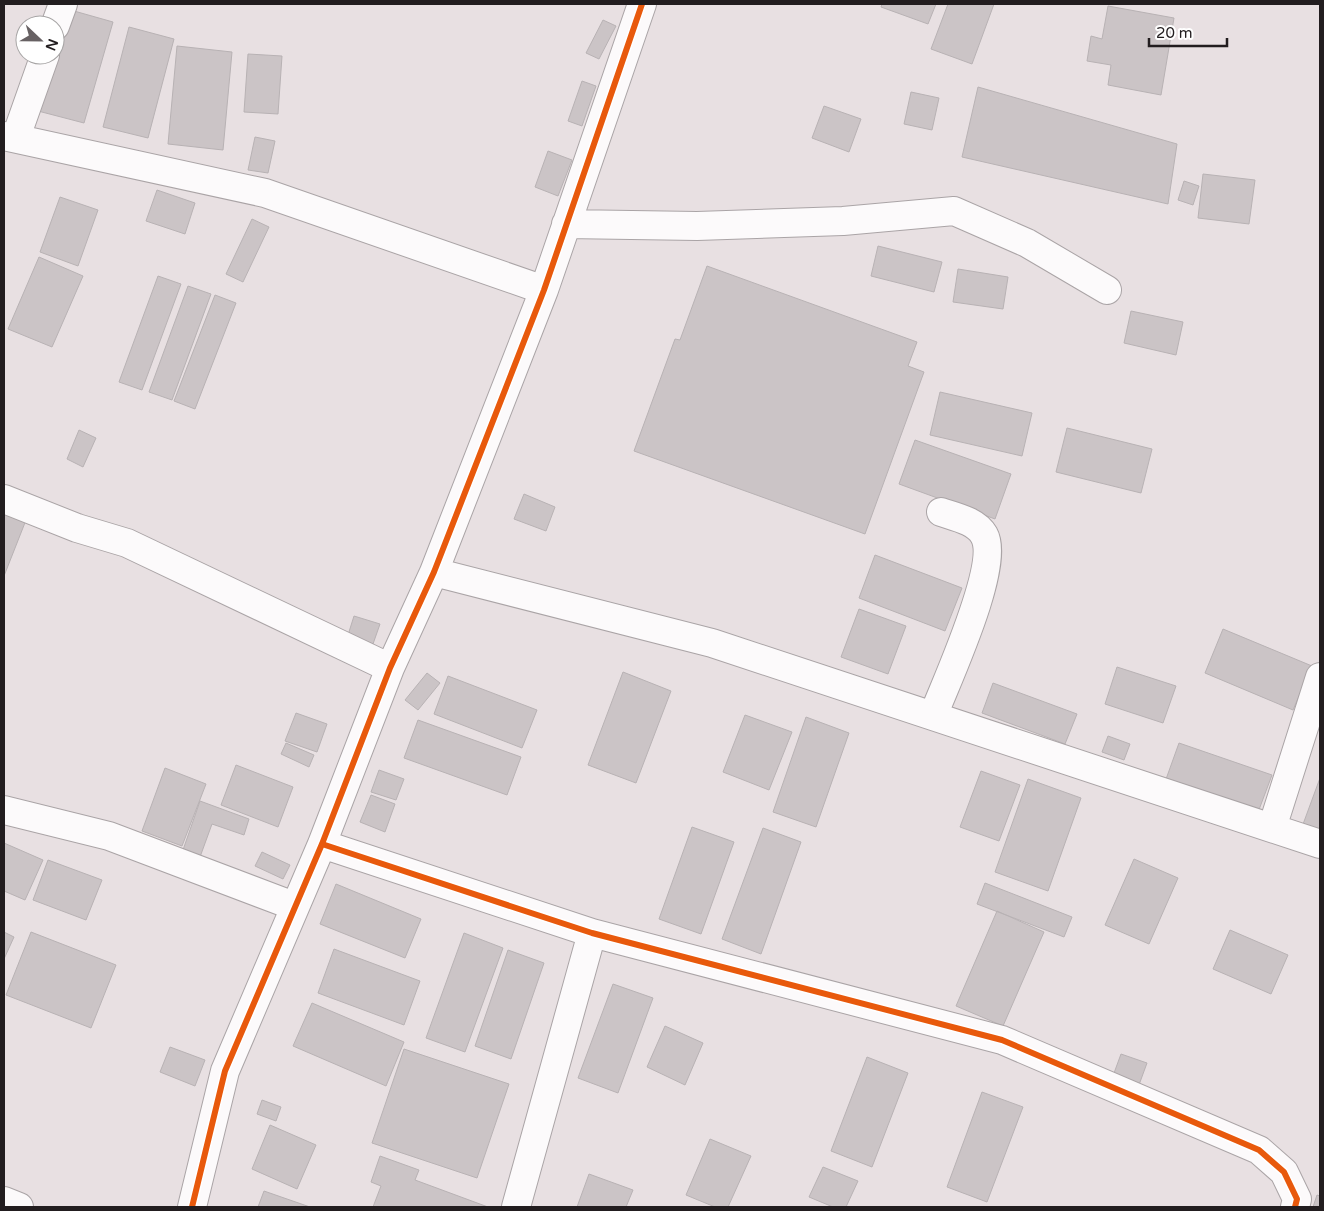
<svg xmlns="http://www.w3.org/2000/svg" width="1324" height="1211" viewBox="0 0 1324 1211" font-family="'Varela Round',sans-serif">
<rect width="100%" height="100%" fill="#e8e0e2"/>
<path fill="#cbc4c6" stroke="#b8b2b4" d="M882,4H936L928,24L881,7Z
M948,4H994L972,64L931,49Z
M1108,6L1174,18L1161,95L1108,85L1111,65L1087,61L1091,36L1102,39Z
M67,9L113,22L84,123L38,111Z
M603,20L616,26L599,59L586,53Z
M129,27L174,39L148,138L103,127Z
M177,46L232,52L223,150L168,144Z
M248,54L282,56L278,114L244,112Z
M582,81L596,86L582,126L568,121Z
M978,87L1177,144L1168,204L962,157Z
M911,92L939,98L932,130L904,124Z
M824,106L861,119L849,152L812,138Z
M255,137L275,141L268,173L248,170Z
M548,151L572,160L558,196L535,187Z
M1203,174L1255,180L1249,224L1198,218Z
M1184,181L1199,186L1193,205L1178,200Z
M157,190L195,203L185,234L146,221Z
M60,197L98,210L78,266L40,252Z
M252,219L269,227L243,282L226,274Z
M878,246L942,262L934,292L871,276Z
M39,257L83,276L52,347L8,329Z
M707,266L917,342L908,366L924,372L865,534L634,451L675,339L680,340Z
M958,269L1008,277L1003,309L953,302Z
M158,276L181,284L142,390L119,382Z
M188,286L211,294L172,400L149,392Z
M215,295L236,303L195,409L174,401Z
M1131,311L1183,322L1176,355L1124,343Z
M940,392L1032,413L1022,456L930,435Z
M1067,428L1152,449L1141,493L1056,472Z
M79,430L96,438L83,467L67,459Z
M915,440L1011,474L995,519L899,484Z
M524,494L555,507L546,531L514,519Z
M4,505L28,515L4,576Z
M875,555L962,588L945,631L859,598Z
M859,609L906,626L888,674L841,657Z
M354,616L380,624L373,644L348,635Z
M1223,629L1312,666L1293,710L1205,673Z
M1117,667L1176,686L1163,723L1105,704Z
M623,672L671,691L636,783L588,765Z
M427,673L440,683L418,710L405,700Z
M448,676L537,710L522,748L434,714Z
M993,683L1077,714L1065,744L982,713Z
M296,713L327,724L317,752L285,741Z
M745,715L792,732L769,790L723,772Z
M806,717L849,733L816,827L773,812Z
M418,720L521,757L507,795L404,758Z
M1108,736L1130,744L1124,760L1102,752Z
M286,743L314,755L309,767L281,754Z
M1179,743L1272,775L1257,815L1165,782Z
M236,765L293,787L278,827L221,805Z
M165,768L206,784L182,846L142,831Z
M379,770L404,779L396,800L371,792Z
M981,771L1020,785L999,841L960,827Z
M1320,778V834L1302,827Z
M1028,779L1081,798L1048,891L995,872Z
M371,795L395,804L385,832L360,822Z
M200,801L249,819L244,835L212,824L200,857L183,850Z
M692,827L734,842L701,934L659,919Z
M763,828L801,842L761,954L722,939Z
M4,843L43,860L25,900L4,891Z
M262,852L290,865L283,879L255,866Z
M1134,859L1178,878L1149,944L1105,925Z
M48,860L102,880L86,920L33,900Z
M985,883L1072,917L1064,937L977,904Z
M336,884L421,919L405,958L320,924Z
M997,911L1044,932L1003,1026L956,1006Z
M1230,930L1288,955L1271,994L1213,969Z
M4,932L14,937L4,959Z
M31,932L116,965L91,1028L6,995Z
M464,933L503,948L465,1052L426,1038Z
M334,949L420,981L404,1025L318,993Z
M508,950L544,963L511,1059L475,1046Z
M613,984L653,998L618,1093L578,1078Z
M312,1003L404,1042L386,1086L293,1046Z
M665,1026L703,1043L685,1085L647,1067Z
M170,1047L205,1060L195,1086L160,1072Z
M404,1049L509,1084L477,1178L372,1143Z
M1121,1054L1147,1063L1136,1093L1110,1084Z
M867,1057L908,1073L872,1167L831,1151Z
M982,1092L1023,1107L987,1202L947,1187Z
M262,1100L281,1107L276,1121L257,1114Z
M270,1125L316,1145L297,1189L252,1169Z
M710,1139L751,1156L728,1207H715L686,1195Z
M380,1156L419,1170L415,1180L488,1207H373L381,1186L371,1182Z
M823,1167L858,1181L846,1207H833L809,1197Z
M589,1174L633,1190L626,1207H577Z
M264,1191L310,1207H258Z
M1317,1195L1320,1196V1207H1313Z"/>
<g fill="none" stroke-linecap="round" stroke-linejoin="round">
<g stroke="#aaa4a6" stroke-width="30">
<path id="minor" d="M55,26L63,4
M4,136L265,193L544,290
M16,137L45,55
M566,224L697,226L843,221L954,211L1027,243L1107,290
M4,499L77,528L127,543L390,668
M434,572L712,643L1320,844
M933,716C946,682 1001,565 984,535C976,521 956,517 941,512
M4,810L109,836L294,906
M1272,828L1320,677
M322,844L592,933L1002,1040L1259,1150L1284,1172L1297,1199L1295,1207
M4,1201L19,1207
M192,1207L225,1071L322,844L390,668L434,572L544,290L642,4
M516,1207L592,933"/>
</g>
<use href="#minor" stroke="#fcfafb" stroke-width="28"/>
<g stroke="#fff" stroke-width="9">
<path id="cycleway" d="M322,844L592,933L1002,1040L1259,1150L1284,1172L1297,1199L1295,1207
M192,1207L225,1071L322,844L390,668L434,572L544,290L642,4"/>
</g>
<use href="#cycleway" stroke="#e8590c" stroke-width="6"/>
</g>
<rect width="1324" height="1211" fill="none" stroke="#221d1f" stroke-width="10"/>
<g transform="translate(40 40) rotate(112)"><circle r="24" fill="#ffffff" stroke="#a7a5a5"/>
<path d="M0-4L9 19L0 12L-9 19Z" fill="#676163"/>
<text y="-8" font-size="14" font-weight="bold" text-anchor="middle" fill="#221d1f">N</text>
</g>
<path d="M1149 38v8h78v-8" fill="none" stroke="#221d1f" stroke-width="2.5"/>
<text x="1156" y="38" font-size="15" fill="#221d1f" stroke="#ffffff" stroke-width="4" paint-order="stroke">20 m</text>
</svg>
